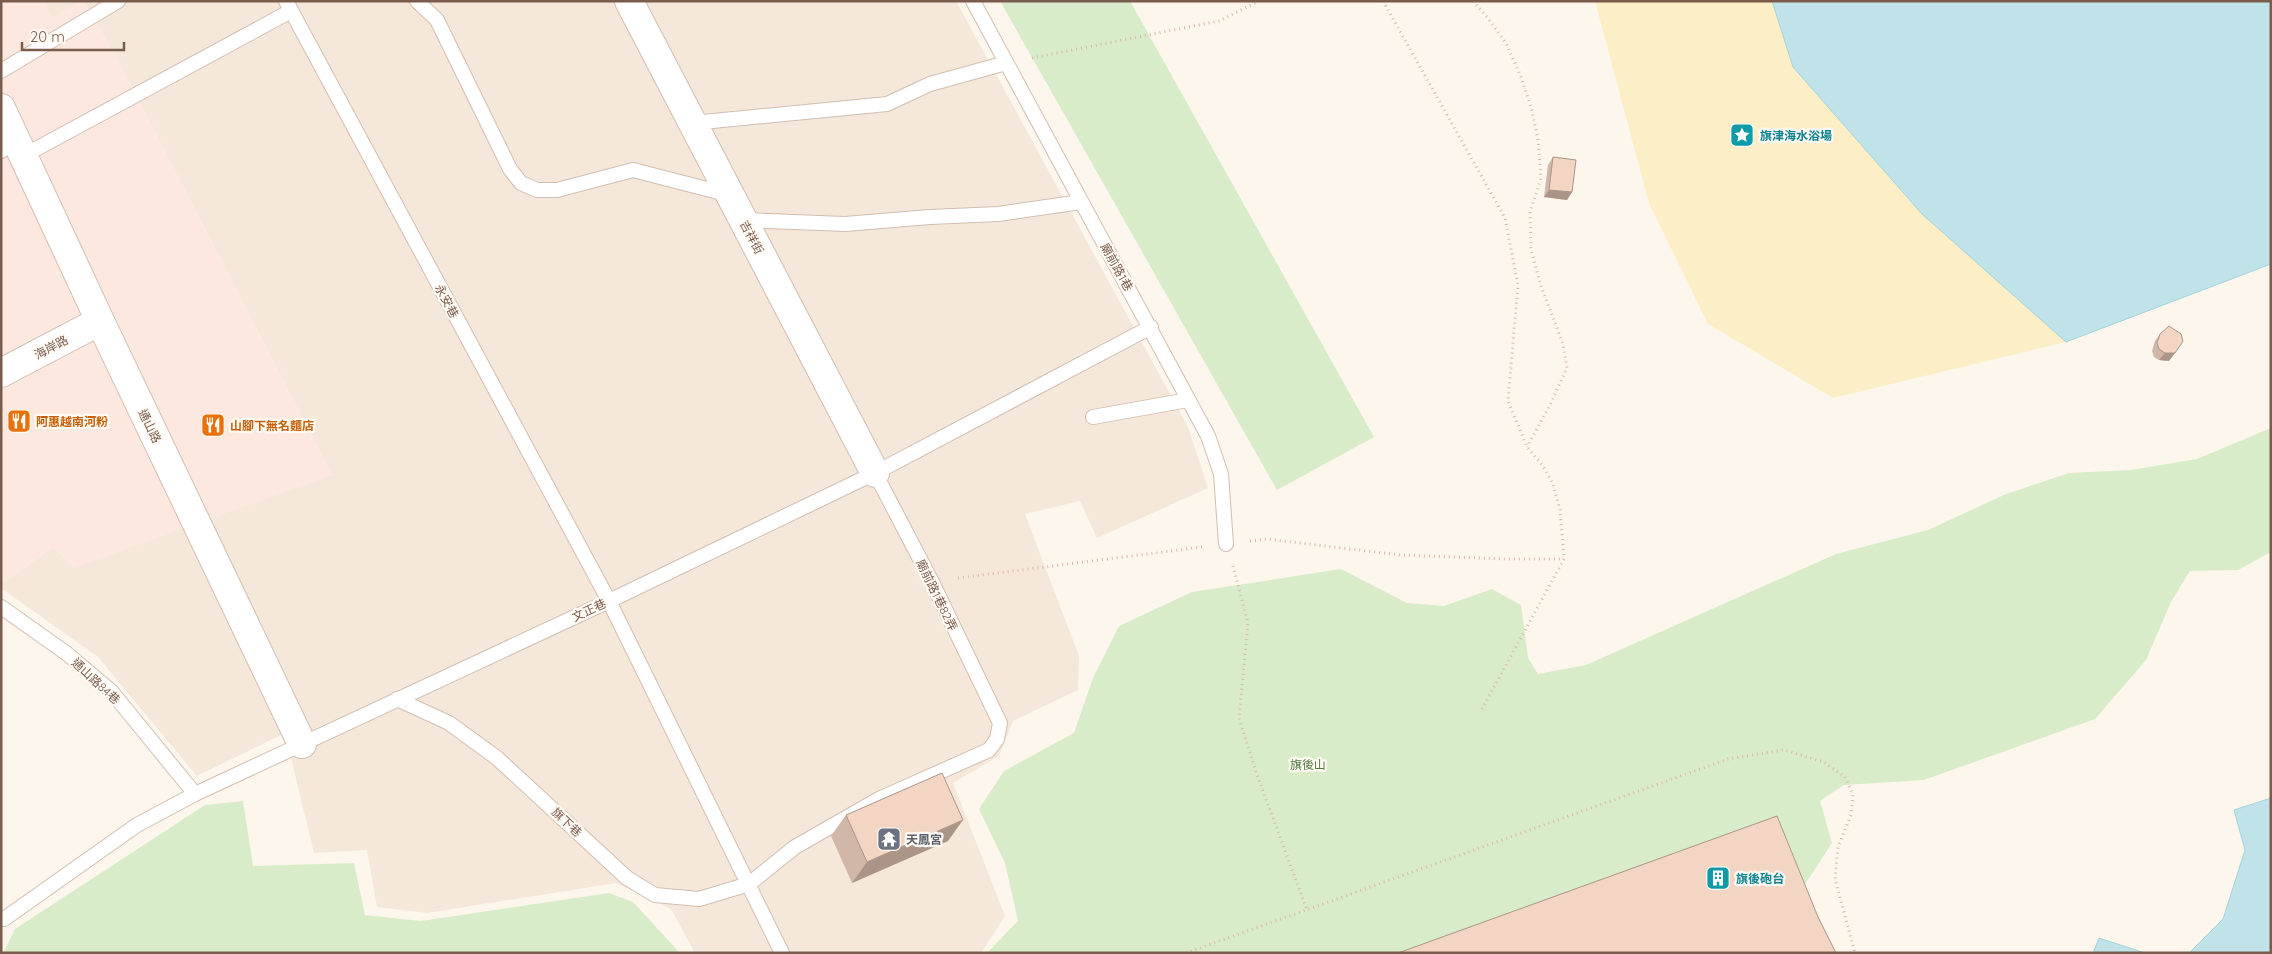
<svg xmlns="http://www.w3.org/2000/svg" width="2272" height="954" viewBox="0 0 2272 954" font-family="Quicksand,'Noto Sans TC',sans-serif">
<rect width="100%" height="100%" fill="#fdf6ec"/>
<path fill="#f5e8da" d="M45,1H83L51,19Z
M83,1H956L1188,427L1208,488L1097,538L1080,501L1025,514L1079,656L1078,690L1013,721L999,756L953,783L1005,916L981,953H695L671,909L616,883L427,913L377,907L367,850L314,853L285,733L197,776L98,657L1,588V584L53,547L332,475L115,55Z"/>
<path fill="#fde8e0" d="M1,1H45L51,18L83,1L115,55L332,475L73,568L53,547L1,584Z"/>
<path fill="#d8ecc9" d="M1000,1H1130L1374,437L1277,490Z
M2271,428V552L2238,570L2190,571L2171,602L2146,660L2095,719L1924,780L1844,785L1820,801L1832,843L1787,912L1454,953H987L1018,921L1005,863L979,809L1004,771L1074,733L1093,678L1119,626L1192,592L1341,569L1407,603L1444,606L1492,589L1521,605L1528,658L1538,674L1586,665L1836,554L1928,530L2006,494L2069,473L2131,470L2197,459Z
M243,801L253,866L354,863L365,915L421,921L609,893L633,902L680,953H3L15,929L205,805Z"/>
<path fill="#fcefc7" d="M1595,1H1772L1793,67L1922,214L2066,342L1833,398L1708,324L1649,203Z"/>
<path fill="#bfe3e8" stroke="#a5d3da" d="M1772,1H2271V264L2066,342L1922,214L1793,67Z
M2271,798V953H2189L2223,919L2245,850L2234,810Z
M2099,938L2145,953H2093Z"/>
<g fill="none" stroke-linecap="round" stroke-linejoin="round">
<g stroke="#d1beb0" stroke-width="16">
<path id="service" d="M286,1L609,601L782,953
M417,1L437,20L510,169L521,183L537,190H557L633,170L730,195
M973,1L1208,436L1221,474L1226,544
M1,71L118,1
M692,123L887,104L930,84L1006,63
M1,151L17,142
M23,156L291,11
M743,220L845,224L930,217L998,214L1081,202
M1093,417L1188,400
M1,607L66,653L111,691L195,794
M397,699L449,723L497,758L627,878L655,895L699,899L749,884L795,847L879,799L989,750L997,739L1000,723L932,582L875,473
M4,919L137,825L195,794L609,601L875,473L1151,327"/>
</g>
<g stroke="#d1beb0" stroke-width="30">
<path id="minor" d="M629,1L875,473
M1,108L100,321L302,744
M1,373L100,321"/>
</g>
<path stroke="#d9b8a5" stroke-width="3" stroke-dasharray="1 4" stroke-linecap="butt" d="M1383,1L1505,218L1518,285L1508,401L1527,447L1543,466L1553,484L1560,510L1564,559L1482,709
M1473,1L1487,17L1506,43L1521,77L1531,107L1538,139L1541,178L1530,212L1531,250L1541,286L1563,344L1567,368L1549,407L1527,447
M1032,58L1219,21L1259,1
M1250,541L1267,539L1400,555L1507,559H1563
M1233,566L1248,623L1239,718L1256,772L1307,910
M958,578L1202,547
M1186,953L1728,759L1784,750L1824,762L1845,777L1853,794L1851,815L1838,847L1835,879L1855,953"/>
<use href="#service" stroke="#fff" stroke-width="14"/>
<use href="#minor" stroke="#fff" stroke-width="28"/>
</g>
<path fill="#d1b7a8" d="M1553,157L1572,192L1567,200L1544,197L1548,165Z
M2160,334L2169,361L2159,360L2154,357L2152,351L2155,341Z
M846,815L948,841L852,883L831,836Z"/>
<path fill="#aa9588" d="M1549,190L1572,192L1567,200L1544,197Z
M2165,353H2175L2169,361L2159,360Z
M963,820L948,841L852,883L867,862Z"/>
<path fill="#f3d5c3" stroke="#aa9588" d="M1553,157L1576,160L1572,192L1549,190Z
M2169,326L2181,334L2183,341L2175,353H2165L2159,349L2157,343L2160,334Z
M942,773L963,820L867,862L846,815Z
M1777,816L1818,917L1836,953H1398Z"/>
<defs>
<g id="sight-square" transform="scale(1.25)"><rect x="-9" y="-9" width="18" height="18" rx="4" fill="#0f9aa8" stroke="#fffaf3"/><path d="M0-6L1.8-2.2L6-1.7L2.9 1.2L3.7 5.4L0 3.3L-3.7 5.4L-2.9 1.2L-6-1.7L-1.8-2.2Z" fill="#fff"/></g>
<g id="restaurant-square" transform="scale(1.25)"><rect x="-9" y="-9" width="18" height="18" rx="4" fill="#e8710a" stroke="#fffaf3"/><path d="M-5-6h1v4h1v-4h1v4h1v-4h1v5L-1.5 .5V6h-2V.5L-5-1ZM5-6V6H3V1.5H1.5Q1.5-4 5-6Z" fill="#fff"/></g>
<g id="temple-square" transform="scale(1.25)"><rect x="-9" y="-9" width="18" height="18" rx="4" fill="#6b7280" stroke="#fffaf3"/><path d="M0-6L5-2H3V0L6.5 2.5H4V6H1.5V3h-3V6H-4V2.5H-6.5L-3 0V-2H-5Z" fill="#fff"/></g>
<g id="building-square" transform="scale(1.25)"><rect x="-9" y="-9" width="18" height="18" rx="4" fill="#0f9aa8" stroke="#fffaf3"/><path d="M-4-6H4V6H1V3H-1V6H-4ZM-2.5-4.3h1.7v1.8h-1.7ZM.8-4.3h1.7v1.8H.8ZM-2.5-1h1.7V.8h-1.7ZM.8-1h1.7V.8H.8Z" fill="#fff"/></g>
</defs>
<g fill-rule="evenodd">
<use href="#sight-square" x="1742" y="135"/>
<use href="#restaurant-square" x="19" y="421"/>
<use href="#restaurant-square" x="213" y="425"/>
<use href="#temple-square" x="889" y="839"/>
<use href="#building-square" x="1718" y="878"/>
</g>
<g text-anchor="middle" dominant-baseline="central" stroke-width="4.5" stroke-linejoin="round" paint-order="stroke">
<g font-size="12" font-weight="bold" fill="#0d838f" stroke="#fffaf3" text-anchor="start">
<text x="1760" y="135">旗津海水浴場</text>
<text x="1736" y="878">旗後砲台</text>
</g>
<g font-size="12" fill="#7a5c4d" stroke="#fffaf3">
<text transform="translate(752 237) rotate(62)">吉祥街</text>
<text transform="translate(1117 267) rotate(61)">廟前路1巷</text>
<text transform="translate(447 301) rotate(62)">永安巷</text>
<text transform="translate(51 347) rotate(-28)">海岸路</text>
<text transform="translate(150 426) rotate(64)">通山路</text>
<text transform="translate(937 595) rotate(64)">廟前路1巷82弄</text>
<text transform="translate(589 610) rotate(-25)">文正巷</text>
<text transform="translate(96 681) rotate(43)">通山路84巷</text>
<text transform="translate(567 822) rotate(43)">旗下巷</text>
</g>
<g font-size="12" font-weight="bold" fill="#c56008" stroke="#fffaf3" text-anchor="start">
<text x="36" y="421">阿惠越南河粉</text>
<text x="230" y="425">山腳下無名麵店</text>
</g>
<g font-size="12" fill="#537a41" stroke="#fffaf3">
<text x="1308" y="764">旗後山</text>
</g>
<g font-size="12" font-weight="bold" fill="#5b616d" stroke="#fffaf3" text-anchor="start">
<text x="906" y="839">天鳳宮</text>
</g>
</g>
<rect width="2272" height="954" fill="none" stroke="#7a5c4d" stroke-width="5"/>
<path d="M22 42v8h102v-8" fill="none" stroke="#7a5c4d" stroke-width="2.5"/>
<text x="30" y="42" font-size="15" fill="#7a5c4d" stroke="#fffaf3" stroke-width="4" paint-order="stroke">20 m</text>
</svg>
